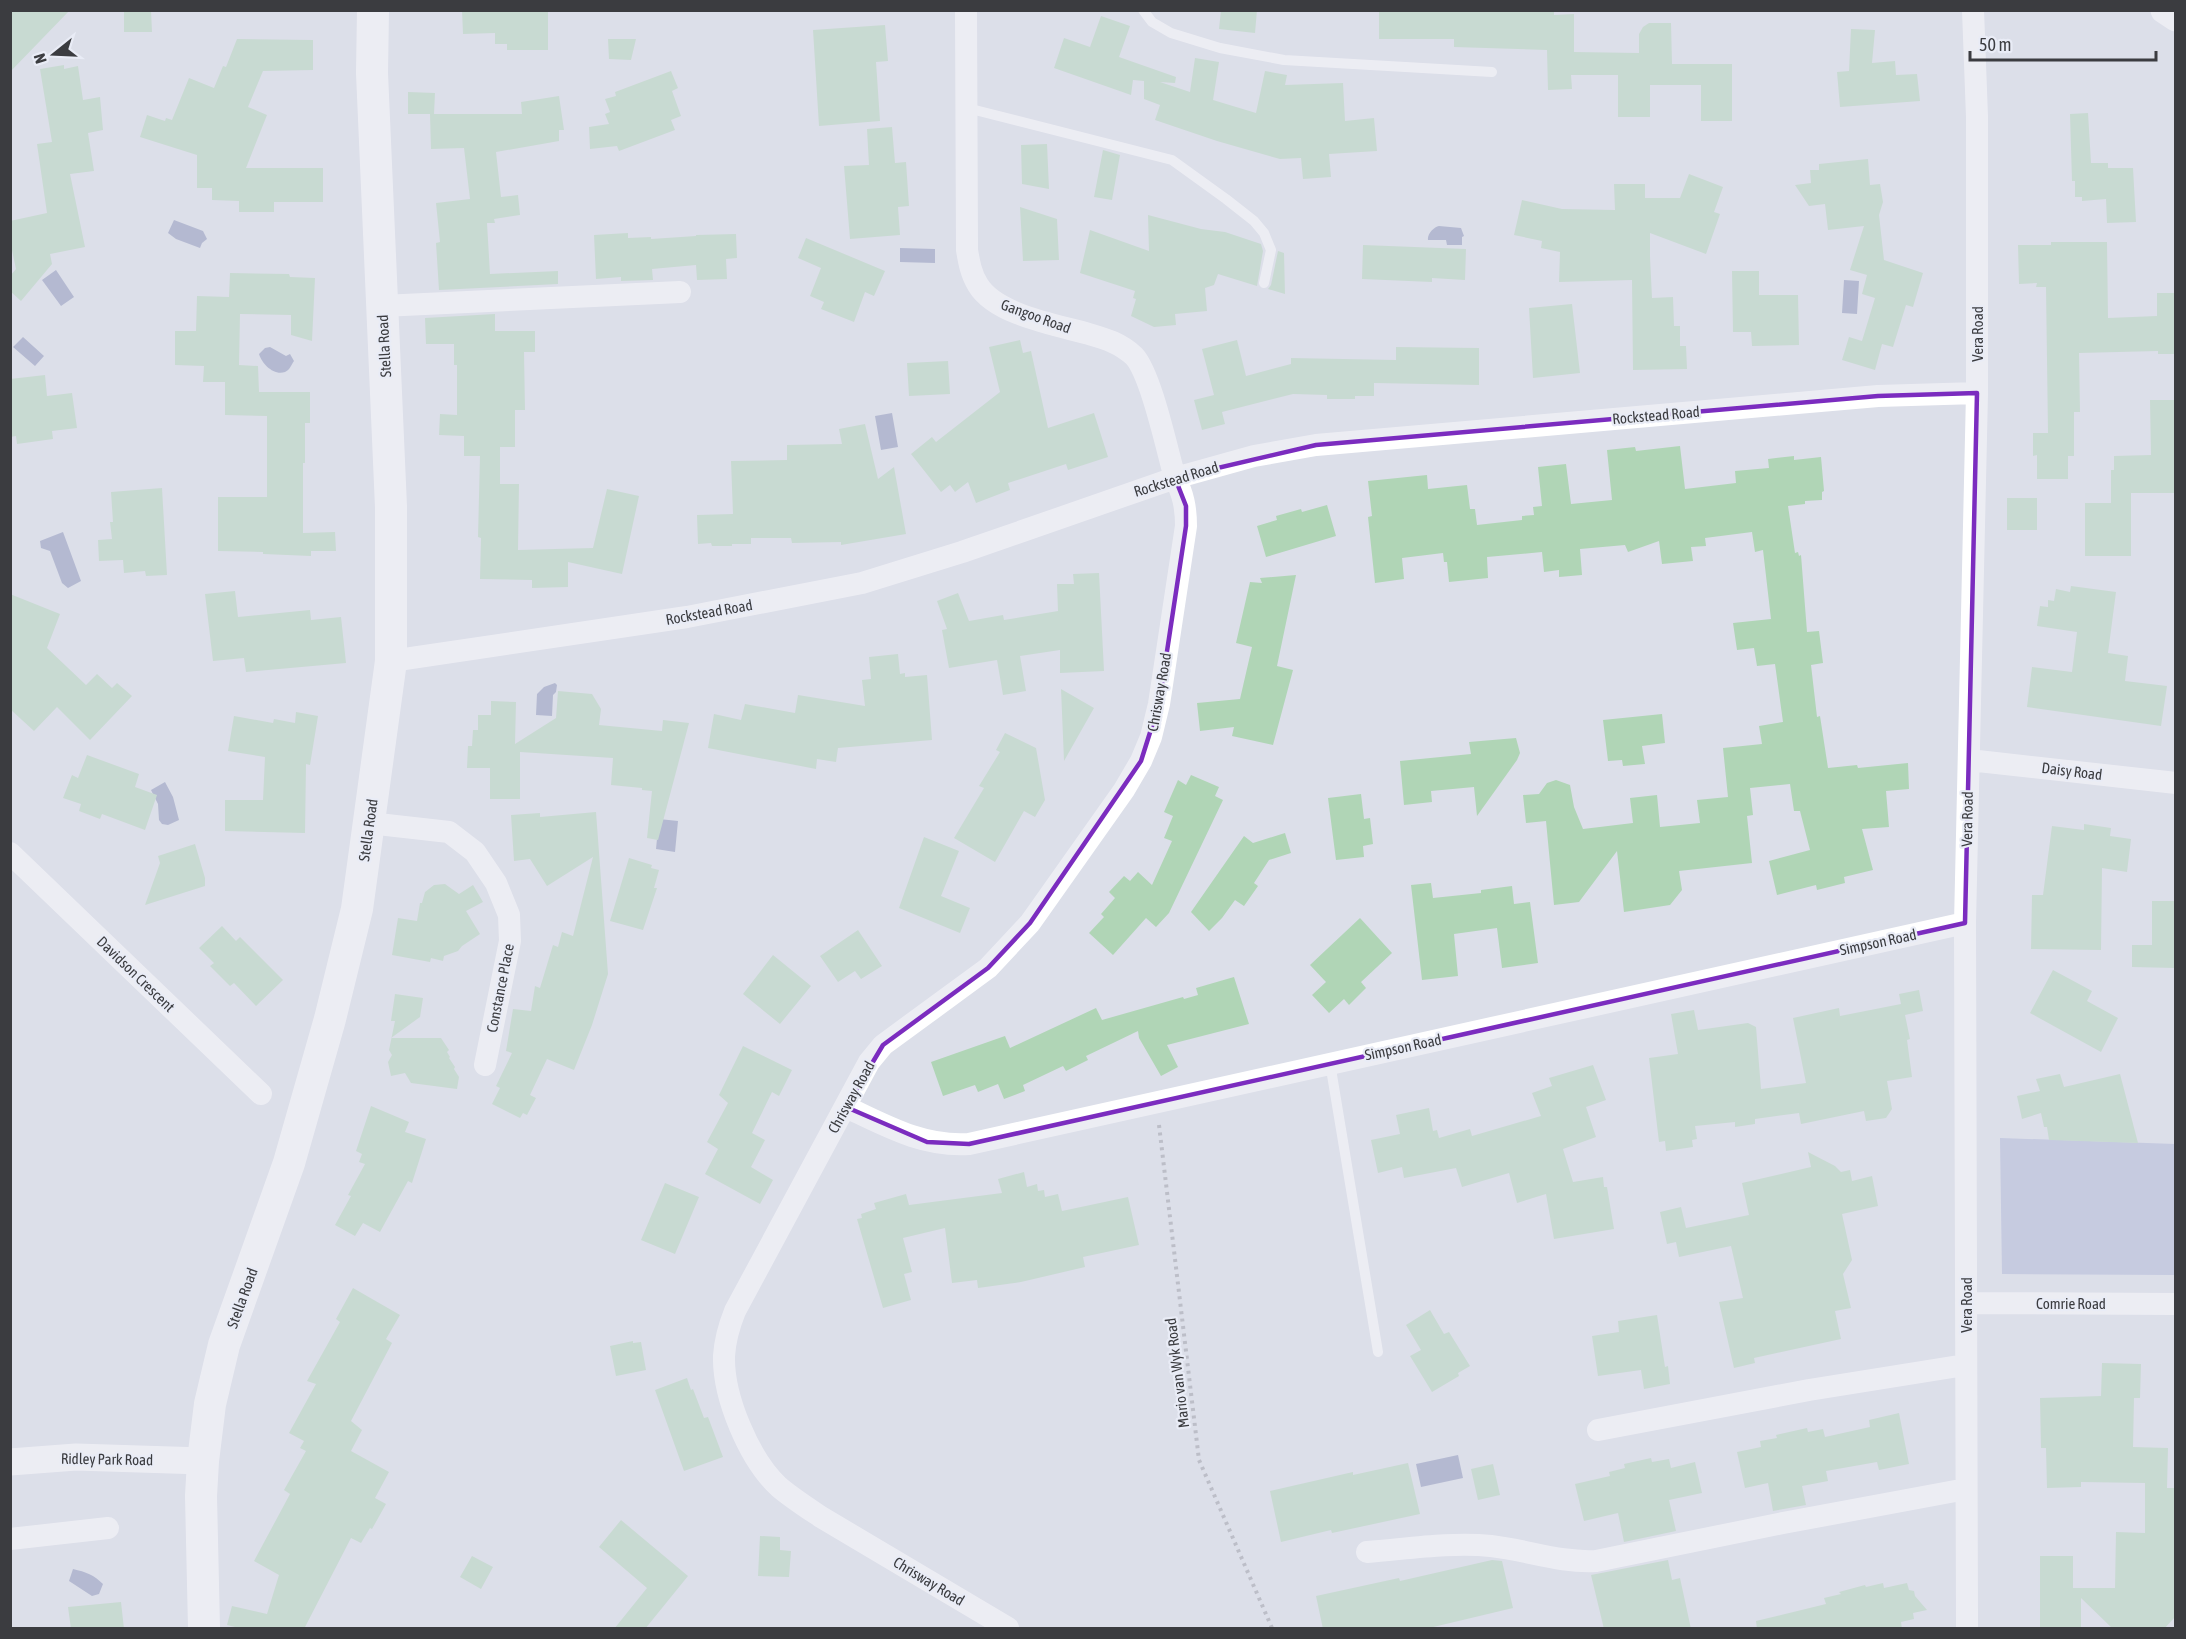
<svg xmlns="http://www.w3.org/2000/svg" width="2186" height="1639" viewBox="0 0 2186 1639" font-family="'Asap Condensed',sans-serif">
<rect width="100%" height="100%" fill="#dcdfe9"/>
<path fill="#aab3d6" d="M2000,1138L2175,1144V1275L2002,1274Z"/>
<path fill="#838db4" d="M174,220L203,231L207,239L202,243L200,248L176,239L168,233Z
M1439,226L1461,228L1464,236L1462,237V245H1447L1446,240H1428C1427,234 1434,227 1439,226Z
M900,248L935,249V263L900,262Z
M56,270L74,297L61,306L42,280Z
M1844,280L1859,281L1857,314L1842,313Z
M23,337L44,356L35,366L13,347Z
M270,347L286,356L290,354L294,361C291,365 290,370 285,372C274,376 262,364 259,354L265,348Z
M892,413L898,447L881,450L875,416Z
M63,532L81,581L68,588L62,583L50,551L41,548L40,541Z
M555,683L557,685L556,692L553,695L552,716L536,715L537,694L544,687Z
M165,782L173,797L179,820L168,825L162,824L159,820L158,804L151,790Z
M659,819L678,821L675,852L656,849Z
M1458,1455L1463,1478L1421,1487L1416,1464Z
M73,1569C86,1572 94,1575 103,1584L99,1594L92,1596L69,1581Z"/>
<path fill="#b0d5b6" d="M10,10H70L10,72Z
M124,10H151L152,32H124Z
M462,10H548V50H507V44H495V33L463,34Z
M1221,10H1257L1255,33L1219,29Z
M1379,10H1554V15L1574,14V52L1639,53V34L1643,27L1649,23H1671L1672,64H1732V121H1701V85H1650V117H1618V75H1571L1572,89L1548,90L1547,50L1454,47V39H1379Z
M1101,16L1130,26L1119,57L1176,77L1175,83L1160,82L1190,92L1195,58L1219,62L1213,100L1256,113L1265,71L1287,75L1285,85L1343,83L1345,121L1374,118L1377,151L1329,154L1331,177L1303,179L1301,158L1280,159L1217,141L1155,120L1160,105L1144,99V81L1133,80L1131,95L1054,68L1064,38L1090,47Z
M885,25L888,61L876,62L880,121L819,126L813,30Z
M1851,29L1875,30L1872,63L1895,61L1896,75L1917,74L1920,101L1840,107L1837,72L1849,71Z
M237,39L313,40V70L263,71L248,107L267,115L246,168H323V202H274V212H239V201L212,200V188H197V155L140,137L147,115L165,121L166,118L172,120L189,78L214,88L223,66L226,67Z
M608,39H636L631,60L609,59Z
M64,65V69L78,66L83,100L100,97L103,130L88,133L94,171L70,174L85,247L50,254L52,264L21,301L10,291V276L16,269L10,241V221L47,213L37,144L52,142L40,69Z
M671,71L678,88L672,91L681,116L671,120L675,130L619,151L617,146L590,149L589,127L609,124L605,114L610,112L605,99L616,96L615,92Z
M408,92L435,93L434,114H408Z
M559,96L564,130H559V141L496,152L501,197L518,195L520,215L494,219L495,223H487L490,274L558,271V284L439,290L436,243L440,242L436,203L470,199L464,148L431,149L430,114H522L521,102Z
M2088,113L2091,163H2108V168H2133L2136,222L2107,223L2106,199L2082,201V197H2075V181H2072L2070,114Z
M892,127L895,163L906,162L909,206L898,207L900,235L850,239L844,166L869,165L867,129Z
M1047,144L1049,189L1022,184L1021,145Z
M1103,150L1120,155L1112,200L1094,197Z
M1868,159L1870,185L1880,184L1883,202L1879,215L1884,260L1923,273L1913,307L1906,305L1893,347L1882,344L1875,370L1842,360L1849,337L1862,341L1875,298L1862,294L1867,275L1850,270L1864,226L1828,230L1825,204L1809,206L1795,185L1811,183L1810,170H1819V164Z
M1689,174L1723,187L1714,212L1720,214L1706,254L1650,233V257L1652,298L1673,297L1674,326H1680V346H1686L1687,369L1633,370L1632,280L1559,282L1560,252L1541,248L1542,241L1514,235L1522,200L1562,209L1615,210L1614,184H1645V198H1680Z
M1020,207L1057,219L1059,260L1023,261Z
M1148,215L1201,229L1225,232L1261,244L1263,251L1257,286L1218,274L1214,285L1205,288L1207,311L1175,314L1176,325L1154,327L1131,316L1136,299L1133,298L1135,291L1080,273L1090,230L1149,251Z
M628,233V238L651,237V239L696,236V235L736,234L737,258L726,259L727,279L697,280L696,265L652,269L653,280L621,281V277L596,279L594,235Z
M806,238L885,271L874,296L865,292L854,322L821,309L824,302L810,296L821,268L798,258Z
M2051,242H2107L2108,318L2157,316V293H2175V354H2158V351L2079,353L2080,412H2074V456H2068V479H2037V455L2033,456V433H2048L2046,287H2036L2037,283L2019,284L2018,245H2051Z
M1363,245L1466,249L1465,280L1432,278V282L1362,279Z
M1278,251L1284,253L1285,294L1268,289L1271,285Z
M1732,271H1759V295H1798L1799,345L1752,346L1751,332H1733Z
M230,273L289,274L290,277L315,278L312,341L291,335V315L240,314L239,365L258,366L259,392H310V423H305V463H303V533L335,532L336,551H311V556L263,554V552L218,551V497H267V416L225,415V382H203L204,366L175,365V331H196L197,296L229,297Z
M1572,304L1580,373L1533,378L1529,308Z
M495,314V331H535V352H524L525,410H515V447H500V484H519L518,550L593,548L607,489L639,496L622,574L568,562V587L532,588V580L480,579L481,538L478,537L480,456H464V436L439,435L440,414L457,415V365H454V344H426L425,318Z
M1020,340L1023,353L1031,351L1048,428L1094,413L1108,457L1068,470L1066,464L1008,483L1010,490L976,503L968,482L955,492L950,485L941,492L911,454L932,437L936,442L1000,392L989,347Z
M1237,340L1246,376L1291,364V358L1396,360V347L1479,348V385L1374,383V396H1355V399H1327V395L1293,394L1222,412L1225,424L1202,430L1194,400L1214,395L1202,349Z
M948,361L950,394L909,396L907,363Z
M45,375L47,396L72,393L77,428L52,431L53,439L17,444L16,436L10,437V379Z
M2150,400H2175V493H2131V556H2085V503H2111V470H2114V456L2151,455Z
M865,424L878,479L894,467L906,534L841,545V542L792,543L791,538H751V544H732V546H712L711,543L698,544L697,515L733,514L731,461L787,460V445L842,444L839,429Z
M1680,446L1685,489L1736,483L1735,471L1769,468L1768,459L1794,456V460L1821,457L1824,491L1822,492V500L1805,501V504L1788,506L1795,553L1798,552L1799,556L1801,555L1807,632L1819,631L1823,663L1811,665L1817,717L1820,716L1828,768L1857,765L1858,768L1908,763L1909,789L1886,791L1889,827L1862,829L1873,870L1844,877L1845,883L1817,890L1816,885L1777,895L1769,861L1810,850L1800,811H1794L1790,784L1750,788L1753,815L1747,816L1752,863L1679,871L1682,890L1670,905L1624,912L1617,851L1579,902L1554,905L1546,821L1526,823L1523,795L1539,794L1547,783L1556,780L1570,785L1574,807L1583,829L1633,823L1630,798L1657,795L1660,827L1700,823L1697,800L1728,797L1723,748L1762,744L1759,726L1783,722L1775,664L1757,666L1754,648L1737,650L1733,623L1771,619L1763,550L1755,552L1752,532L1705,538L1706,546L1691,547L1693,561L1662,564L1659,541L1628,552L1625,545L1580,549L1582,575L1559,577V570L1544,572L1542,552L1487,557L1488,578L1449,582L1447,562H1444L1443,553L1402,558L1404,579L1375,583L1368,517L1372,516L1368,481L1427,475L1428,489L1467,485L1470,509H1475L1477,525L1522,520V516L1534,515L1533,507L1542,506L1538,467L1566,464L1571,504L1612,500L1607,450L1635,447L1636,451Z
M162,488L167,575L146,576L145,571L124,573L123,560L99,561L98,540L112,539L110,522H113L111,492Z
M2007,498H2037V530H2007Z
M1327,505L1336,536L1266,557L1257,526L1277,520L1276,516L1301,509L1302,512Z
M1099,573L1104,671L1060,673V650L1020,656L1026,691L1003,695L997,660L949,668L942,630L947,629L937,601L958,593L969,621L1003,615L1004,620L1058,611L1057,584H1074L1073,574Z
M1296,575L1277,666L1293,670L1273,745L1232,736L1234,727L1200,731L1197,703L1240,699L1252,647L1236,643L1250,582L1262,583L1260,578Z
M2071,586L2116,592L2108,653L2128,656L2125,681L2167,686L2161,726L2027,707L2032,667L2072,672L2077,632L2037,626L2040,606L2048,607V600L2054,601L2056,589L2070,592Z
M235,591L238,617L310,610L311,620L341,617L346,663L246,672L244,658L213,661L205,594Z
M10,594L60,614L47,648L86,685L97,674L112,688L117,683L132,696L90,740L57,707L34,731L10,709Z
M898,654L900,674L905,673V677L927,675L932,740L838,748L836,762L817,759L816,769L708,748L714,714L741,720L745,704L795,713L798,695L865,706L862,680L871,679L869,657Z
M1061,689L1094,708L1064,761Z
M558,691L592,694L601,709L599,725L662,731L663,720L689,723L658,840L647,838L652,791L642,790V788L611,785L613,758L520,752V799H490V768H467L468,746H472L473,730H478V715H491V701L516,702L515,744L556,718Z
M296,712L318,716L310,765L306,764L305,833L225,831V800H263L265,757L228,751L234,716L273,723L274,719L295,723Z
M1662,714L1665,743L1642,746L1645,764L1623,766L1622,760L1608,761L1603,720Z
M1005,733L1036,748L1045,800L1035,817L1024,811L995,862L954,838L984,788L979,786L1000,752L996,750Z
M1516,738L1520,753L1517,760L1477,816L1474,787L1431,791L1432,802L1404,805L1400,761L1471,754L1469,742Z
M87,755L139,774L135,787L157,795L145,830L102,814L100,819L79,811L81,804L63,798L72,775L78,778Z
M1191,775L1219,787L1215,796L1223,800L1169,913L1156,927L1146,918L1113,955L1089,933L1104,917L1101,914L1115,898L1109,892L1124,876L1130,881L1138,872L1152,885L1172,841L1164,838L1173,816L1164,812L1178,780L1186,785Z
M1361,794L1364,819L1370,818L1373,844L1363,846L1364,857L1336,860L1328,798Z
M596,812L608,974L592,1025L574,1070L547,1059L530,1095L536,1098L527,1115L523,1113L520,1118L492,1104L500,1088L496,1086L512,1053L506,1051L513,1009L531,1011L535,986L540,988L553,945L558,947L562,932L573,936L593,857L547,886L530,859L514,861L511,815L540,813V817Z
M2084,824L2111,828L2110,836L2131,839L2127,872L2102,868L2101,950L2031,949L2032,895H2043L2052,826L2084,830Z
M1285,833L1291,853L1269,860L1254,883L1258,886L1244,906L1235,900L1222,918L1209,931L1191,912L1244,836L1253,843Z
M924,837L959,851L941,896L970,908L960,933L899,908Z
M195,844L205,878V886L145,905L160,863L158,856Z
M629,858L652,865L651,868L659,870L654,888H657L643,930L610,921Z
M1431,883L1433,898L1481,893V890L1512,886L1514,904L1530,902L1538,963L1502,968L1497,928L1454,934L1458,976L1422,980L1411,885Z
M445,884L459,894L473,885L483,902L466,911L480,934L462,946L458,951L444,956L443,961L431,958L430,962L392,955L398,918L417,921L420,903H422L425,892L434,885Z
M2152,901H2175V968L2132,967V945H2152Z
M1360,918L1392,953L1361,982L1366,988L1349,1005L1344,999L1329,1013L1312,995L1326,982L1310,965Z
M222,926L236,941L240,937L283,980L256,1006L234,983L230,986L210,966L214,963L199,948Z
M858,930L882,966L861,979L855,971L838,982L820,956Z
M773,955L811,986L780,1024L743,994Z
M2053,970L2092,991L2087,1001L2118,1018L2101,1052L2030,1013Z
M1234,977L1249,1024L1167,1045L1178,1067L1161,1076L1139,1038L1138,1031L1086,1056L1088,1060L1066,1071L1063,1066L1023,1085L1025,1091L1004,1099L998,1084L978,1092L975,1085L943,1096L931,1062L1005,1036L1010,1048L1096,1008L1102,1020L1183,997L1184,999L1198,995L1196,988Z
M1919,990L1923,1011L1905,1015L1910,1039L1907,1040L1912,1077L1887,1081L1892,1109L1886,1118L1866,1121L1864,1111L1801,1124L1799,1113L1755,1119V1124L1735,1127V1122L1695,1126L1697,1139L1692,1140L1693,1147L1666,1151L1665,1141L1659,1142L1649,1058L1678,1054L1671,1014L1694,1010L1698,1030L1748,1023L1756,1027L1761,1089L1806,1083L1793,1018L1839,1008L1840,1016L1901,1004L1899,994Z
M395,994L423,998L420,1017L391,1038H441L449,1050L447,1052L450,1057L449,1058L455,1067L454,1069L459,1077L457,1089L411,1083L405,1073L391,1076L388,1062L392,1055L389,1050L395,1021H391Z
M743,1046L792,1070L779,1096L772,1092L752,1133L765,1140L751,1167L773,1180L760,1204L705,1174L718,1149L707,1142L728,1103L719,1095Z
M1593,1065L1606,1100L1586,1107L1596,1137L1563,1149L1573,1182L1603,1177L1604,1187H1607L1614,1229L1554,1239L1546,1194L1517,1203L1509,1173L1462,1187L1456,1168L1404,1178L1402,1167L1378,1173L1371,1140L1400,1134L1396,1115L1429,1108L1433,1131L1437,1130L1439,1138L1470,1129L1472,1136L1541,1116L1532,1093L1552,1086L1549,1078Z
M2060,1074L2064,1087L2120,1074L2138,1143L2049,1140L2047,1127H2044L2041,1113L2022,1119L2017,1096L2040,1091L2036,1079Z
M371,1106L409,1122L405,1132L426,1139L412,1183L408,1181L380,1232L363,1223L355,1236L335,1225L351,1196L348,1195L365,1164L359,1162L362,1154L356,1151Z
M1808,1152L1835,1166L1841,1172L1850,1170L1852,1181L1872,1176L1878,1206L1842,1214L1852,1260L1843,1274L1851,1308L1835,1311L1841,1339L1754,1358L1755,1363L1734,1368L1719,1302L1743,1298L1731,1246L1679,1257L1676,1242L1667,1244L1660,1212L1681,1207L1686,1228L1749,1215L1742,1183L1811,1167Z
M1024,1172L1027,1187L1037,1184L1038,1191L1044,1190L1045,1197L1058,1194L1062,1211L1128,1197L1139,1245L1083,1257L1085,1267L1021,1282L978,1288L977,1280L952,1283L945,1228L903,1238L912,1272L904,1274L911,1300L883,1308L857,1219L862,1218L861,1214L876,1209L874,1203L906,1194L909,1205L1002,1193L998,1179Z
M665,1183L699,1197L675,1254L641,1240Z
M353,1288L400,1315L386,1339L392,1343L351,1421L362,1430L351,1451L389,1472L375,1498L386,1504L372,1529L370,1528L361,1543L351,1538L304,1629H243L227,1625L232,1606L267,1614L279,1575L254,1561L290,1494L284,1490L306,1451L300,1448L304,1441L289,1433L316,1384L307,1381L340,1322L336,1319Z
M1430,1310L1444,1334L1449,1332L1470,1366L1458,1373L1459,1376L1432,1392L1410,1356L1421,1350L1406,1325Z
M1657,1315L1665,1367L1668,1366L1670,1384L1644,1389L1641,1370L1598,1376L1592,1336L1619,1332L1618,1321Z
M633,1341V1343L641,1342L646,1370L616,1376L610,1346Z
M2102,1363L2141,1364L2140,1398H2134L2133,1447L2168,1448L2167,1488H2175V1617L2164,1629H2113L2081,1598V1629H2040V1556H2073V1588H2115L2116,1532L2145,1533V1483L2081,1482V1487L2047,1488L2046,1448H2041L2040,1398L2101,1396Z
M687,1378L691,1390L693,1389L704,1418L708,1417L723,1457L684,1471L655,1390Z
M1899,1413L1909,1464L1879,1470L1877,1462L1826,1471L1828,1481L1802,1486L1806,1505L1773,1511L1768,1483L1745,1488L1737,1452L1761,1447L1760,1441L1777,1438L1776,1435L1807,1428L1808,1432L1823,1429L1825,1437L1870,1427L1869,1420Z
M1651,1458L1652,1462L1669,1459L1671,1468L1695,1462L1702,1493L1669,1500L1676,1531L1624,1542L1618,1513L1584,1521L1575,1484L1610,1476L1609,1472L1625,1468L1624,1464Z
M1408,1463L1420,1514L1332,1533L1331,1530L1281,1542L1270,1491L1353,1472V1475Z
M1493,1464L1500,1495L1478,1500L1471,1469Z
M621,1520L688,1576L645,1629H614L647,1588L599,1547Z
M760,1536L780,1537V1550L791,1551L789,1577L758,1576Z
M472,1556L493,1567L481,1589L460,1577Z
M1492,1560L1502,1561L1513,1608L1425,1629H1323L1316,1596L1399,1578L1400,1581Z
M1668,1560L1672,1580L1680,1578L1691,1629H1604L1591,1575Z
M1883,1583L1884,1588L1907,1583L1909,1590L1914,1591L1915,1596L1927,1610L1913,1613L1914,1619L1901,1622L1902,1629H1757L1756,1621L1826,1604L1824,1598L1841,1594L1839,1592L1865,1585L1866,1587Z
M121,1602L124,1629H71L68,1607Z"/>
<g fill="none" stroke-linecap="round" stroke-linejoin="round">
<path stroke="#96989f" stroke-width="4" stroke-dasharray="3 4.5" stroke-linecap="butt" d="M1159,1125L1199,1460L1272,1628"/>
<path stroke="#fff" stroke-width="10" d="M1143,10L1152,22L1171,33L1220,48L1284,60L1492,72
M967,108L1172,160L1226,199L1254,221L1264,233L1271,250L1264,283
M1330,1063L1378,1352"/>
<path stroke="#fff" stroke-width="22" d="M966,10L967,250C969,262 971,274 978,285C996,315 1057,325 1089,334C1106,339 1120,343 1134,356C1151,374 1167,450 1175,478C1183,494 1186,507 1186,526L1159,704L1151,737L1141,761L1124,790L1030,923L988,968L883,1045L869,1062L735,1311C729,1326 725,1340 724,1356C723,1397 749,1459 779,1487C792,1498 806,1507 821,1517L1008,1628
M382,306L680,292
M391,661L687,617L862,583L962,552L1175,478L1254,456L1316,445L1878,396L1977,393
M1969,760L2176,783
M369,823L449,832L475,852L496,883L509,915L510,941L485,1065
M10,853L261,1094
M846,1107C886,1126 923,1147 969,1144L1965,923
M1966,1303L2176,1304
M1598,1430L1809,1390L1965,1365
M10,1539L108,1528
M1367,1552C1407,1549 1450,1542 1491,1546C1527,1550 1560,1563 1596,1561L1783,1523L1966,1489
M1967,1628L1965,923L1977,393V117L1973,10"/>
<path stroke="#fff" stroke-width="27" d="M2164,10L2176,18
M10,1462L76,1457L203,1461"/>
<path stroke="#fff" stroke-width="32" d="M204,1628L201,1496L203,1461L210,1404L224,1345L289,1163L330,1019L357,909L391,661V507L372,73L373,10"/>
</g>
<path d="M0 0H2186V1639H0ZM1977,393L1965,923L969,1144L927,1142L846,1107L883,1045L988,968L1030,923L1141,761L1159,704L1186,526V506L1175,478L1316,445L1878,396Z" fill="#dcdfe9" fill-opacity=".55" fill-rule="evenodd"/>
<path fill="none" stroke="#7b2cbf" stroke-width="4.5" stroke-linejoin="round" d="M1977,393L1965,923L969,1144L927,1142L846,1107L883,1045L988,968L1030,923L1141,761L1159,704L1186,526V506L1175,478L1316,445L1878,396Z"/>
<g text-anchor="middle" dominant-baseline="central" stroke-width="4.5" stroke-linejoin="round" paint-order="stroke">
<g font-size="15" fill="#3b3c40" stroke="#e9ecf6">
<text transform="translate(1036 316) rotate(20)">Gangoo Road</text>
<text transform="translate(1977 334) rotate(-90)">Vera Road</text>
<text transform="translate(384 346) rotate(-93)">Stella Road</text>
<text transform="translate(1656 415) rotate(-5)">Rockstead Road</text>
<text transform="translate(1176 479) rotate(-17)">Rockstead Road</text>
<text transform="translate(709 612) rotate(-10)">Rockstead Road</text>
<text transform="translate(1159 692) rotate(-80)">Chrisway Road</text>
<text transform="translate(2072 771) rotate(7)">Daisy Road</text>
<text transform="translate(1967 819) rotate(-89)">Vera Road</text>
<text transform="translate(368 830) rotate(-82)">Stella Road</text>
<text transform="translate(1878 942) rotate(-12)">Simpson Road</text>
<text transform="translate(136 974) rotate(44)">Davidson Crescent</text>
<text transform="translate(500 988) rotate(-79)">Constance Place</text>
<text transform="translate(1403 1047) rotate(-12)">Simpson Road</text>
<text transform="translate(851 1097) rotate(-61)">Chrisway Road</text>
<text transform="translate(242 1298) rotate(-70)">Stella Road</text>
<text x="2071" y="1303">Comrie Road</text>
<text transform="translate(1966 1305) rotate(-90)">Vera Road</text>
<text transform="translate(1177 1373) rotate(-97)">Mario van Wyk Road</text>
<text transform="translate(107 1459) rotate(1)">Ridley Park Road</text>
<text transform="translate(929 1581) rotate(31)">Chrisway Road</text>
</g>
</g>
<rect width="2186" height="1639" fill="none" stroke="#3b3c40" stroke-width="24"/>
<g transform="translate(54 54) rotate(252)" stroke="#e9ecf6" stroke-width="4.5" paint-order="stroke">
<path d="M0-4.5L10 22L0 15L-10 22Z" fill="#3b3c40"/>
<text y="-9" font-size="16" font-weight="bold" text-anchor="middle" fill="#3b3c40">N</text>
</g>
<path d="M1970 51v9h186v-9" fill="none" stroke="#3b3c40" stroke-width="3"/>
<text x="1979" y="51" font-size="18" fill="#3b3c40" stroke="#e9ecf6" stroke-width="4.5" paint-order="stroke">50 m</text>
</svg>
